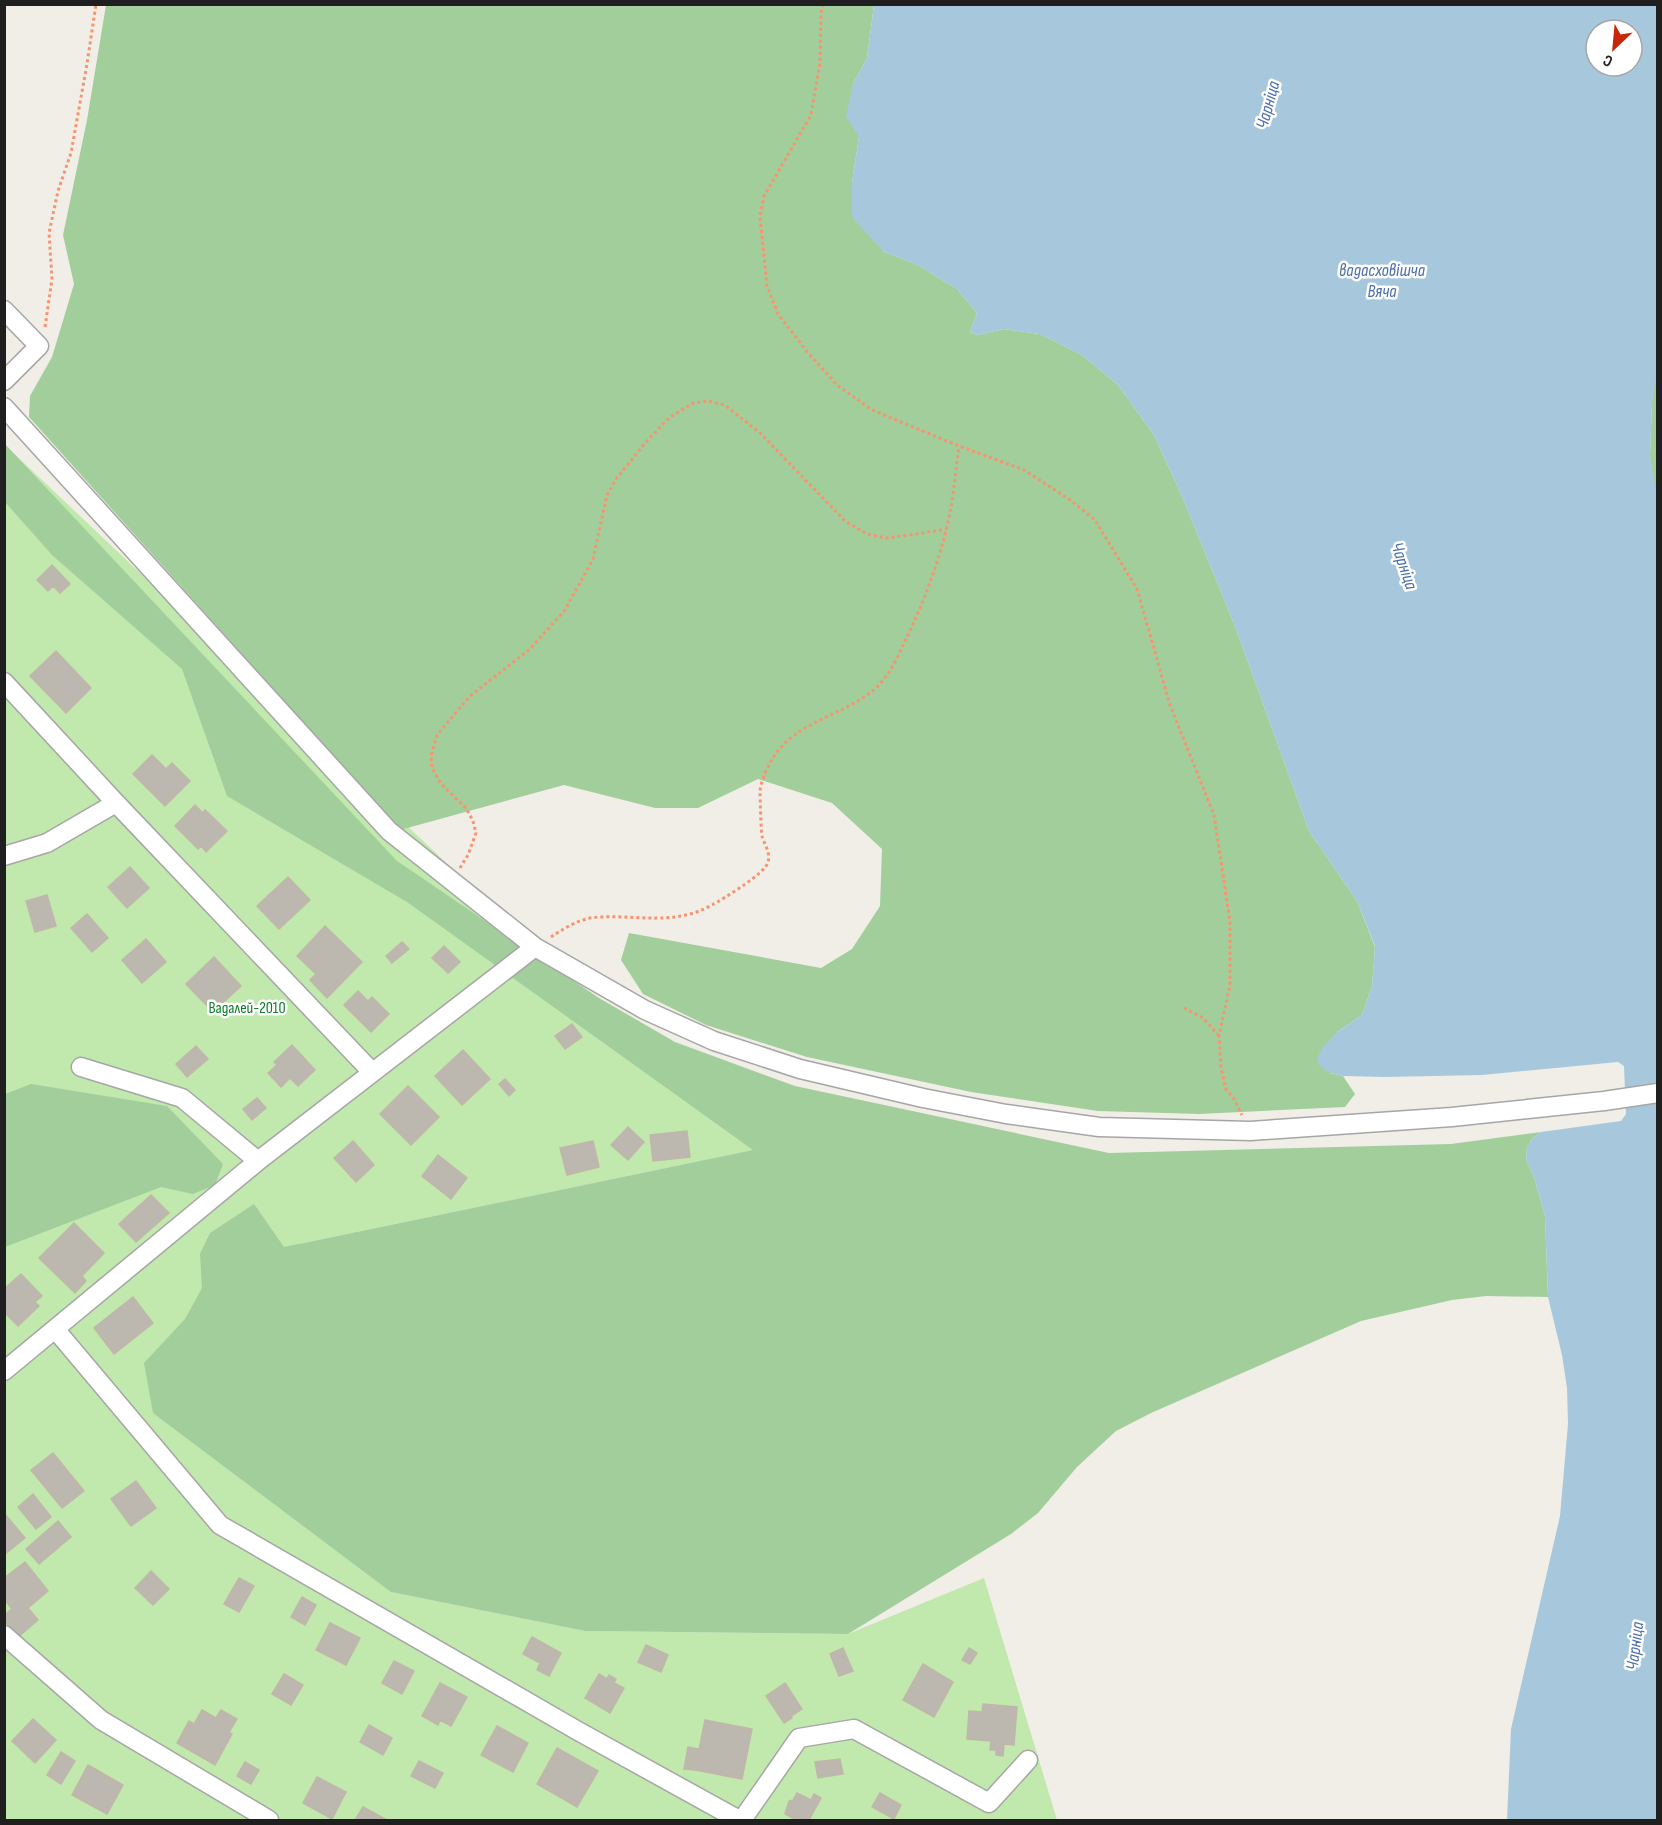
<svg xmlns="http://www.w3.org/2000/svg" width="1662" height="1825" viewBox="0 0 1662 1825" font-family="'Sofia Sans Condensed',sans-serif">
<rect width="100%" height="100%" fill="#f0eee6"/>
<path fill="#c1e8ad" d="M4,444L535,947L754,1150L298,1244L391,1592L585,1631L848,1634L984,1578L1057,1820H5Z"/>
<path fill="#a2ce9c" d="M106,5H874L867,58L853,84L859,137L852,182L883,251L918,265L957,289L977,313L970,332L977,335L1004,329L1040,334L1082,355L1118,385L1154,435L1181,494L1235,626L1309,831L1357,901L1375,947L1372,986L1362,1015L1337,1032L1330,1073L1343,1076L1355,1094L1345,1107L1199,1114L1098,1111L971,1092L807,1057L706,1025L643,994L621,960L629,933L821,968L852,949L880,906L882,849L832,803L758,779L698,808H655L564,785L400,830L29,417L30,396L52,357L74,284L63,235L87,120Z
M1657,365V505L1650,455L1652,402Z
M4,443L397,861L599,998L675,1042L795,1086L1109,1153L1451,1144L1541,1132L1532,1139L1527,1147L1526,1159L1535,1180L1545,1216L1548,1297L1486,1296L1452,1300L1361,1321L1151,1413L1116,1431L1077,1467L1038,1513L1011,1534L848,1634L585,1631L391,1592L153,1413L144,1363L185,1319L202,1288L200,1254L210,1233L254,1204L284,1247L753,1150L407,902L227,796L182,669L52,555L5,502Z
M31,1084L167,1106L223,1164L215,1185L193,1194L161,1187L5,1247V1094Z"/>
<path fill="#a7c8dc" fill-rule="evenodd" d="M874,5H1657L1658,365L1652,402L1650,455L1658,505L1657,1820H1507L1511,1729L1560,1516L1568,1424L1567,1388L1562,1355L1548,1297L1545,1216L1535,1180L1526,1159L1527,1147L1532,1139L1541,1132L1621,1121L1626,1114L1624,1066L1618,1062L1482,1075L1384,1077L1343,1076L1330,1073L1320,1066L1317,1059L1322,1048L1337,1032L1362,1015L1372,986L1375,946L1357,901L1309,831L1235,626L1181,494L1154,435L1118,385L1082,355L1040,334L1004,329L977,335L970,332L977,313L957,289L918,265L883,251L852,217V182L859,137L846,116L853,84L867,58ZM1596,30H1632V66H1596Z"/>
<path fill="#bcb7af" stroke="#c1b7a9" stroke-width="1.5" d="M52,565L70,584L60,593L53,586L48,591L37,580Z
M56,651L91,688L66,713L30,676Z
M152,755L166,769L172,763L190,781L165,806L133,774Z
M195,805L203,813L205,810L227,831L206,852L201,846L198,849L175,826Z
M130,867L149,888L127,908L108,887Z
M288,877L310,900L279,929L257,906Z
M47,895L56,926L35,932L26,901Z
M87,914L108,938L92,952L71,928Z
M325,926L362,962L327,998L310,980L316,974L297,956Z
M146,939L166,962L142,983L122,960Z
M402,942L409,949L392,963L386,956Z
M444,946L460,962L448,973L432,958Z
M214,957L241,986L213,1012L186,984Z
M358,991L368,1001L372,997L389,1014L371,1032L344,1005Z
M572,1024L582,1037L565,1049L555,1036Z
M292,1045L315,1070L298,1086L290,1078L281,1087L268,1073L277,1065L274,1062Z
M196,1046L208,1059L187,1077L176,1064Z
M463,1050L490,1079L462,1105L435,1076Z
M505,1079L515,1090L509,1096L499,1084Z
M408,1086L439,1117L411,1145L380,1114Z
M257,1098L266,1108L252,1120L243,1109Z
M628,1127L644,1142L628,1160L611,1145Z
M687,1131L690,1157L653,1161L650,1135Z
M353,1141L374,1165L356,1182L334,1158Z
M593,1141L599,1167L567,1175L560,1148Z
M438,1155L467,1178L451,1199L422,1176Z
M151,1195L169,1213L136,1242L119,1224Z
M74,1223L104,1253L82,1276L86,1281L75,1293L39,1258Z
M21,1274L42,1296L35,1302L39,1306L18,1326L4,1312V1289Z
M133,1297L153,1323L114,1354L94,1328Z
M53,1453L84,1491L62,1508L31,1470Z
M136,1481L156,1508L131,1526L111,1499Z
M33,1494L51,1517L36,1529L18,1507Z
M4,1513L25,1538L4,1555Z
M58,1521L71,1537L39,1564L26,1549Z
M25,1562L48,1591L28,1608L38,1620L18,1637L4,1620V1615L12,1609L4,1599V1578Z
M151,1571L169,1589L153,1605L135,1588Z
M239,1578L254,1586L239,1612L224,1604Z
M302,1597L316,1605L305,1625L291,1617Z
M330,1623L360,1638L346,1665L316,1650Z
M532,1637L561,1653L549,1676L537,1670L540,1663L523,1654Z
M646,1645L668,1655L661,1672L638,1662Z
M843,1648L853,1671L839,1676L830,1654Z
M969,1648L977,1653L970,1664L962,1660Z
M394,1661L414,1671L402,1694L382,1683Z
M923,1664L953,1682L934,1717L903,1700Z
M284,1674L303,1685L291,1705L272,1694Z
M599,1674L607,1679L609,1675L616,1679L614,1683L624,1688L610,1713L585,1698Z
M440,1683L467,1697L451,1726L440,1720L438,1725L422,1716Z
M785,1683L802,1709L791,1716L792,1718L784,1723L766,1696Z
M983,1704L1017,1707L1014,1745L1004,1744L1003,1756L996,1755V1750H990L991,1741L967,1739L969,1711L982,1712Z
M202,1710L216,1718L221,1710L237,1719L229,1732L232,1734L215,1765L177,1743L189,1721L194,1724Z
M33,1719L56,1740L35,1763L12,1741Z
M705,1720L752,1729L742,1779L695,1770Z
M369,1725L392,1738L383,1755L360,1742Z
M497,1726L528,1743L513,1772L481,1755Z
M688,1747L699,1749L695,1770L684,1769Z
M557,1748L598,1771L577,1807L537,1784Z
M61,1752L75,1761L61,1784L47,1775Z
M840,1759L843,1774L818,1778L815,1762Z
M419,1761L443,1773L435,1788L411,1776Z
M245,1762L259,1770L251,1784L237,1776Z
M88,1765L123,1785L107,1814L72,1795Z
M317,1777L346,1792L332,1819L303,1803Z
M797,1793L811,1800L814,1794L821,1798L809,1820H796L785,1814L789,1801L793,1800Z
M880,1793L901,1805L894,1819L872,1807Z
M363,1807L387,1820H355Z"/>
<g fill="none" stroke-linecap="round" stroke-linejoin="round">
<g stroke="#a6a6a6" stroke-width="21">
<path id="minor" d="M4,310L39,346L4,381
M4,407L389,831L535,947L645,1010L714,1041L800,1069L923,1098L1006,1114L1099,1127L1250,1131L1452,1117L1604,1101L1658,1093
M4,682L116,803L372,1072
M4,856L47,843L116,803
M81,1067L182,1098L258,1161
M55,1329L220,1525L578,1731L739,1820
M4,1371L258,1161L535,947
M4,1635L101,1720L269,1820
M742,1820L799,1738L854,1729L989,1803L1028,1760"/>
</g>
<path stroke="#f69470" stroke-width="3" stroke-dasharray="3 3" stroke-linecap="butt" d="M823,4L821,13L820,63L811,115L764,196L760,216L767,286L778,314L808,353L837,385L872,410L959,446L1024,470L1069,499L1095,520L1137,589L1170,705L1214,815L1230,922V985L1219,1036L1221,1068L1226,1089L1234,1099L1242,1115
M45,327L52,279L49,233L58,191L71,153L87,64L96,4
M460,868L468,855L476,833L473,821L466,808L441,784L432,768L431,756L437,735L470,696L530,649L565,610L593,559L607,495L616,479L646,442L669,418L693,403L708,401L725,405L760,433L845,521L867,534L886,538L910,535L946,529
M551,937C566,927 582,917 601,917C640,915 674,926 712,905C723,899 766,873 768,862C771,853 764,844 762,836C761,832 760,796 760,791C761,783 765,772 769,765C791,720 843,718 877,687C891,673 899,654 907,637C926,597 941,556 950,513C954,491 956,468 959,446
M1184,1008L1203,1018L1219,1036"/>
<use href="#minor" stroke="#fff" stroke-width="18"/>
</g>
<g text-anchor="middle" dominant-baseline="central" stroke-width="5" stroke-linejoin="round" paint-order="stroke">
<g font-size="16" fill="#0e7c29" stroke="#fff">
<text x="247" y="1008">Вадалей-2010</text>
</g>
<g font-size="18" font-style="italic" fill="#4d6ead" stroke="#fff">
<text transform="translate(1268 105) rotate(-75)">Чарніца</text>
<text x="1382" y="270">вадасховішча<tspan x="1382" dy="21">Вяча</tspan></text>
<text transform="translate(1404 566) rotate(71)">Чарніца</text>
<text transform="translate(1635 1646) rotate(-83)">Чарніца</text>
</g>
</g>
<rect width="1662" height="1825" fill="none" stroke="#1f1f1f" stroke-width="12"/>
<g transform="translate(1614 48) rotate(206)"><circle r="28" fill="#ffffff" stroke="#a5a5a5" stroke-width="1.5"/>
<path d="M0-4.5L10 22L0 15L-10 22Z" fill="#ca2505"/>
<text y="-9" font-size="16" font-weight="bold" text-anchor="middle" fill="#1f1f1f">С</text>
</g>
</svg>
